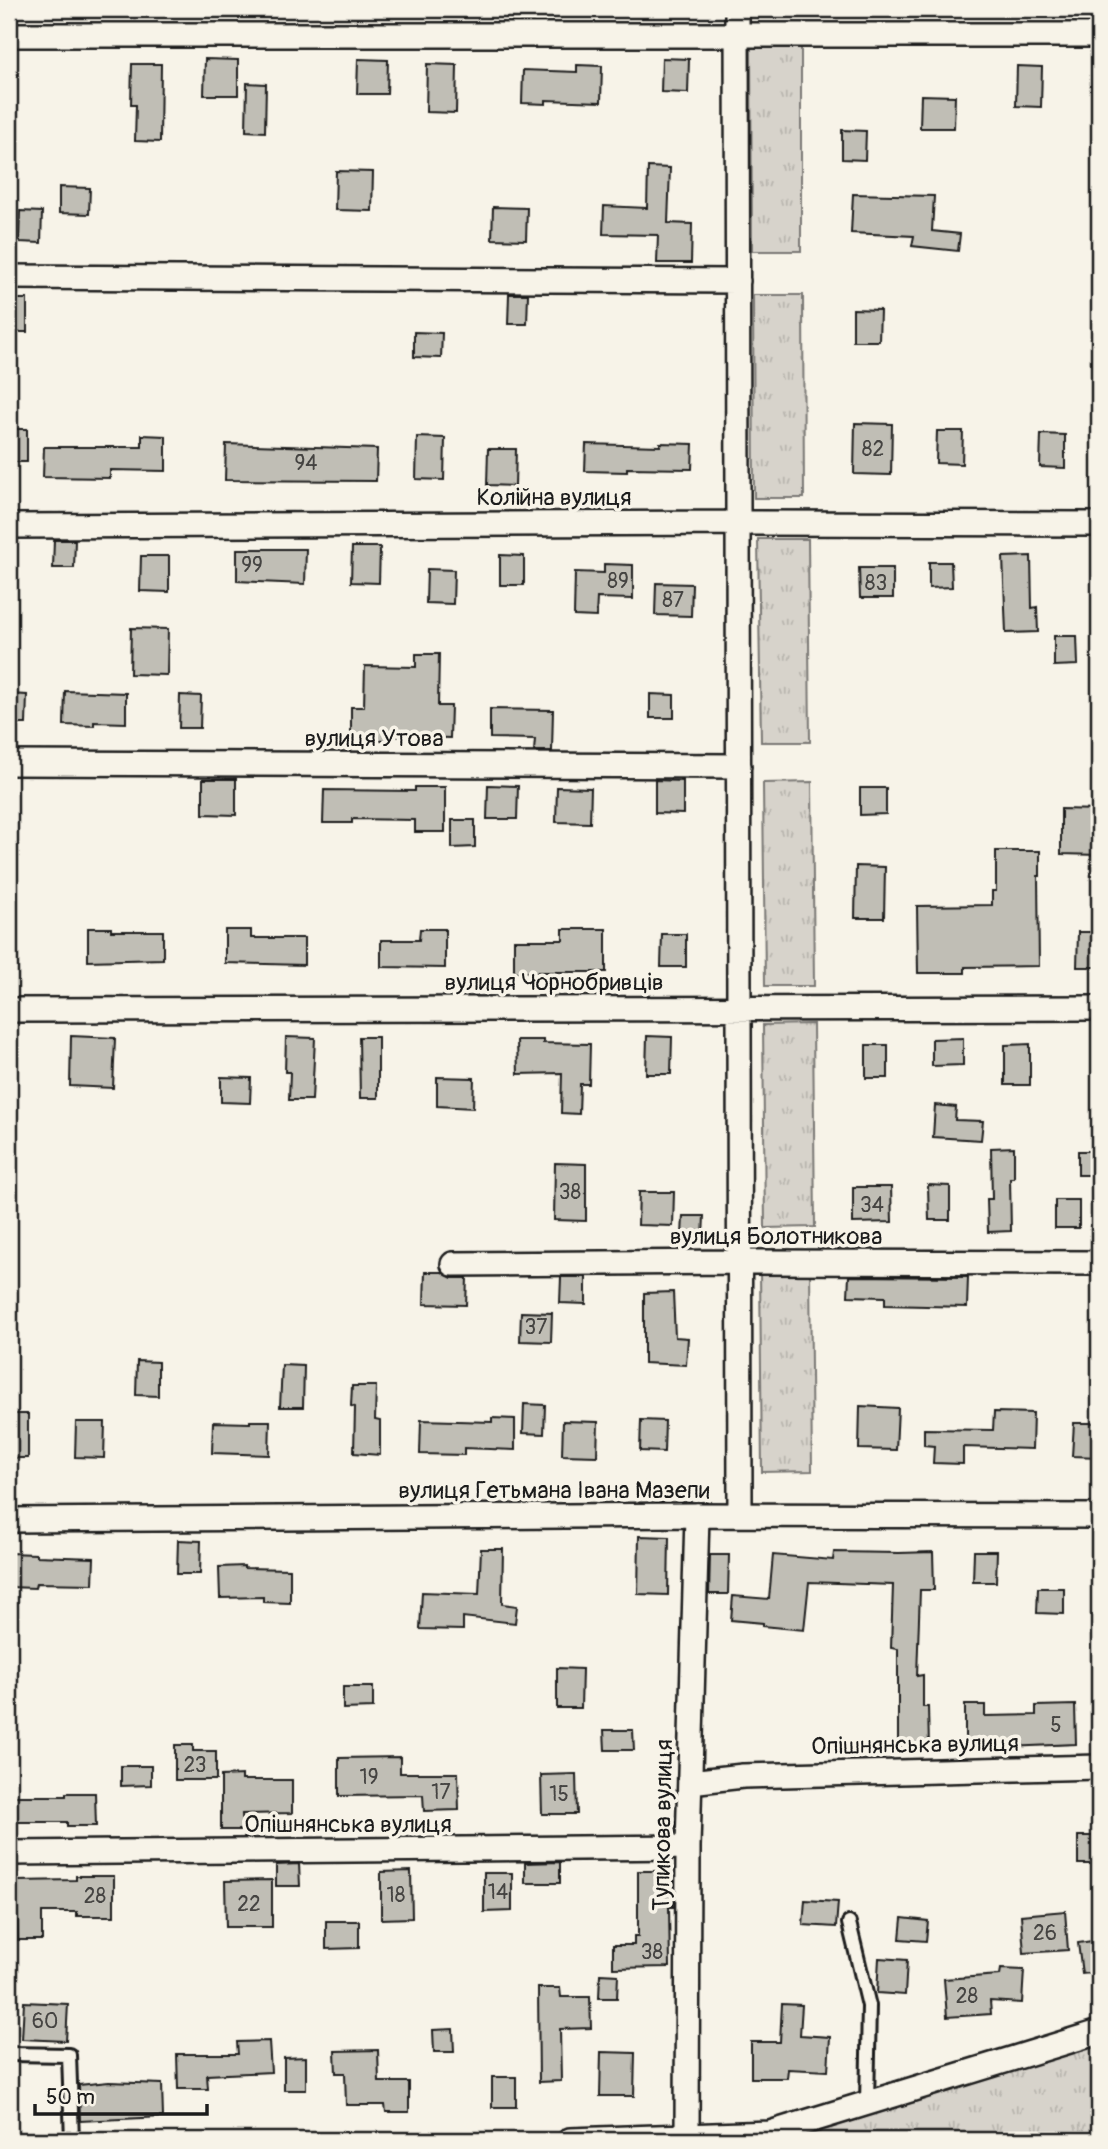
<svg xmlns="http://www.w3.org/2000/svg" width="1108" height="2149" viewBox="0 0 1108 2149" font-family="Pangolin,sans-serif">
<defs>
<pattern id="grass-tufts" width="24" height="20" patternUnits="userSpaceOnUse" patternTransform="scale(1.75)"><rect width="24" height="20" fill="#d7d3cb"/><path d="M3 7l-1-3M5 7V3M7 7l1-3M15 17l-1-3M17 17v-4M19 17l1-3" fill="none" stroke="#b8b5ae"/></pattern>
</defs>
<rect width="100%" height="100%" fill="#f7f3e8"/>
<filter id="ink" filterUnits="userSpaceOnUse"><feTurbulence type="fractalNoise" baseFrequency=".0143" numOctaves="2"/><feDisplacementMap in="SourceGraphic" scale="14" xChannelSelector="R" yChannelSelector="G"/><feConvolveMatrix kernelMatrix="1 2 1 2 8 2 1 2 1" color-interpolation-filters="sRGB"/></filter>
<g filter="url(#ink)">
<path fill="url(#grass-tufts)" stroke="#7a7874" stroke-width="2" d="M801,47V251H752L751,47Z
M753,295H803L804,498H754Z
M758,539H808L810,742H761Z
M812,782L814,986H765L763,783Z
M813,1024L815,1227L765,1228L763,1025Z
M810,1268L812,1471L762,1472L760,1269Z
M1099,2032V2140H770Z"/>
<path fill="#c0beb5" stroke="#1c1c1c" stroke-width="2" d="M662,58L689,59L688,93L661,92Z
M205,59L238,60V95H204Z
M358,59L388,60L387,94H357Z
M132,64H161L160,142L135,141L136,105H131Z
M427,64L457,65L456,113L426,112Z
M577,65L602,66L601,102L546,100V104L522,103L523,70L577,72Z
M1017,66L1042,67L1041,107L1016,106Z
M247,83L266,84L265,132L246,131Z
M921,95L955,96L954,128H920Z
M842,130L866,131L865,160L842,159Z
M648,167L670,168L668,223L692,224L691,263H657L658,235L603,234L604,206L647,208Z
M336,171L373,172L372,211L335,210Z
M59,187L90,188L89,214L59,213Z
M853,194L934,196L932,231L960,234L958,251L912,246L914,236L851,233Z
M493,207L527,208L526,240L492,239Z
M20,211L42,212L41,243L19,242Z
M509,294H528L527,324H508Z
M9,299H27V332H9Z
M853,309L880,310L879,341H853Z
M414,332L442,333L441,358L414,357Z
M855,423L892,424L891,475L854,474Z
M9,429H27V462H9Z
M937,431H963L962,464L936,463Z
M1041,434L1065,435V468L1040,467Z
M142,435L166,436V471L110,470V478L43,477L44,447H142Z
M417,437L445,438L444,480L416,479Z
M660,443L693,444L692,469L627,468V472L585,471L586,444L660,446Z
M226,444L377,449L376,481L225,480Z
M488,449H516L515,486L487,485Z
M54,540H75L74,568H53Z
M352,547H380L379,583L351,582Z
M237,549H306L305,584L237,581Z
M500,555L524,556V585H500Z
M141,556H169V592L140,591Z
M1031,556L1032,608L1037,607L1038,632L1006,633L1003,557Z
M929,562H951L952,587L929,588Z
M604,564L633,565V599L597,598L596,617L574,616L575,572L604,573Z
M859,568H893V598H860Z
M427,569L454,570L453,604L426,603Z
M656,583L692,584L691,616L655,615Z
M131,628L168,629L167,675L130,674Z
M1054,636H1077L1078,665L1054,666Z
M416,654H439L438,706H451L450,738L386,736V741L351,740V707H364L365,666L416,667Z
M65,691L126,693V723L94,722V726L64,725Z
M9,694L27,695L26,724H9Z
M650,694L674,695V718H650Z
M180,695L201,696L200,728H179Z
M490,709L553,710L552,751H534L535,739L490,738Z
M203,779H236V815L203,814Z
M655,780L683,781V814L655,813Z
M488,785L518,786L517,819H487Z
M415,787H445V832H415V820L352,819V823H323L324,790L415,791Z
M557,787L591,788L590,823L556,822Z
M860,788H886V814L860,815Z
M1061,809L1099,810V855L1061,854Z
M452,820H475V847L452,848Z
M996,851H1040V876H1038L1039,966L965,967V973H918L917,906L992,905V891H996Z
M856,866L885,867L884,918H855Z
M88,928H111V931H163V959L88,961Z
M420,929H445V968L381,967V940H419Z
M563,929H606V972H514V940H563Z
M225,930H251V938H304V965L225,963Z
M1078,932H1099V967H1077Z
M662,934H686V967H661Z
M71,1036L115,1038L113,1088L70,1086Z
M647,1036L672,1037L671,1074H646Z
M286,1037L315,1038L312,1100H289L290,1072H285Z
M359,1037H378V1098H360Z
M963,1038V1065L932,1066V1039Z
M517,1040H543V1043L590,1044L589,1084H580L579,1114L561,1113L562,1073L518,1074Z
M1030,1044V1085H1005V1045Z
M866,1045H888V1078H866Z
M221,1077L251,1078L250,1103L221,1102Z
M437,1077L474,1078L473,1108L437,1106Z
M935,1105L956,1107L955,1120L983,1121L981,1140L933,1137Z
M1014,1147V1178H1010L1011,1231L988,1232L987,1199H992L991,1148Z
M1078,1151H1099V1175H1078Z
M555,1163L586,1164V1221L554,1220Z
M928,1185L950,1186V1220H929Z
M853,1187H891L892,1222L853,1223Z
M639,1192H674L673,1226L638,1225Z
M1055,1200H1079V1228H1055Z
M683,1216H704L703,1237L682,1236Z
M425,1272H442L452,1278H467L466,1305L424,1304Z
M849,1276L968,1277L967,1307L885,1305V1297L848,1296Z
M561,1277H586V1304L560,1303Z
M673,1292L675,1337L688,1338L686,1365L644,1363V1293Z
M521,1312L552,1313L551,1342L520,1341Z
M137,1361L158,1362V1396L136,1395Z
M282,1365L304,1366L303,1407H280Z
M352,1386H376L375,1420L380,1421V1455L354,1453L355,1407L351,1406Z
M524,1404L545,1405L544,1434L523,1433Z
M860,1406L898,1408L896,1450L859,1449Z
M994,1412L1033,1413L1032,1449L963,1447V1464L933,1463L934,1446L924,1445V1429L993,1430Z
M9,1414H28V1458H9Z
M492,1418L515,1419V1450L464,1448V1455L420,1454L421,1420L492,1422Z
M641,1420L665,1421L664,1452L640,1451Z
M250,1421H270L269,1455L212,1453L213,1422L250,1423Z
M563,1421L598,1422L597,1456L562,1455Z
M76,1422H105L104,1458L75,1457Z
M1074,1423H1099V1457L1072,1456Z
M639,1536L669,1537L668,1595L638,1594Z
M178,1540L201,1541L200,1574H177Z
M481,1549H503L502,1604L517,1606L515,1623L463,1617V1630L420,1629L422,1592L479,1594Z
M974,1551H997L996,1582H973Z
M834,1552L899,1553L933,1552L934,1590H920L917,1676L923,1675V1707H928L929,1747H898V1649L891,1648L893,1585L809,1582L804,1630L763,1626V1623L731,1620L733,1596L769,1599L773,1555L833,1560Z
M9,1553L36,1554V1556L94,1558L93,1584L36,1583L35,1588L9,1587Z
M710,1555H729L728,1594H709Z
M244,1566V1568L290,1569V1603L263,1602V1597L220,1598L219,1567Z
M1038,1588H1064V1614L1037,1613Z
M557,1668L582,1669L581,1708H557Z
M343,1687H373V1708L343,1709Z
M965,1705H985V1716L1036,1715V1706L1075,1705L1076,1744L965,1749Z
M604,1730H633L634,1750H605Z
M175,1745H193V1751H216V1780H175Z
M400,1757V1773H458L459,1810L424,1811L423,1795L339,1796V1758Z
M121,1766H151V1785L121,1786Z
M576,1774L577,1814H542L541,1775Z
M242,1775V1780H292V1813L242,1814L243,1830H221V1776Z
M66,1793H95L96,1826H67V1822H10L9,1796H66Z
M1078,1836H1099V1864H1078Z
M560,1862V1883H525V1863Z
M299,1864L300,1886H276V1865Z
M411,1871L412,1918L381,1919V1872Z
M638,1871H660V1879H672L673,1907H669L670,1967L613,1968V1945H634V1936H638Z
M484,1873H512V1911L484,1912Z
M76,1876H114V1916H77V1912H42V1940H18L16,1881L76,1880Z
M272,1880V1927H226L225,1881Z
M805,1900L838,1902L836,1927L803,1925Z
M1065,1911L1068,1950L1024,1953L1021,1915Z
M902,1918L928,1921L926,1941L900,1939Z
M326,1921H359V1948L326,1949Z
M1099,1940V1972L1082,1974L1078,1943Z
M879,1958L907,1960L905,1995L877,1993Z
M1001,1969L1024,1970L1022,2003L990,2001L991,2014L947,2017L944,1979L1000,1975Z
M600,1974L618,1975L617,1998H599Z
M538,1988H560L561,1997H590L591,2028L560,2029L561,2081L539,2082Z
M24,2002L68,2004L66,2041L22,2039Z
M782,2004L802,2005L800,2035L830,2037L828,2071L788,2069L787,2078H751V2042H780Z
M453,2029L454,2052H434L433,2030Z
M269,2041L271,2072L207,2075L208,2089H178L177,2054H238L237,2042Z
M378,2050L379,2082H409V2112H386L385,2105H346L345,2073H336L335,2051Z
M601,2052L635,2053L634,2096H600Z
M306,2057V2090H284V2058Z
M492,2077H516V2107H492Z
M109,2082L162,2084L163,2117L80,2121L79,2085Z"/>
<g fill="none" stroke-linecap="round" stroke-linejoin="round">
<g stroke="#1c1c1c" stroke-width="18">
<path id="lane" d="M849,1923L869,2006L867,2103
M9,2054L69,2055L72,2140"/>
</g>
<g stroke="#1c1c1c" stroke-width="28">
<path id="street" d="M737,9L740,1515
M9,35H1099
M9,277L738,281
M9,526L738,523L1099,524
M9,763L739,766
M9,1010L1099,1008
M453,1264L740,1262L1099,1263
M9,1520L697,1515L1099,1516
M690,1782L743,1776L1099,1767
M9,1853L688,1847
M687,2136L688,1847L697,1515
M570,2140L770,2133L1099,2032"/>
</g>
<use href="#lane" stroke="#f7f3e8" stroke-width="12"/>
<use href="#street" stroke="#f7f3e8" stroke-width="23"/>
</g>
</g>
<g text-anchor="middle" dominant-baseline="central" stroke-width="7" stroke-linejoin="round" paint-order="stroke">
<g font-size="21" fill="#454442">
<text x="873" y="449">82</text>
<text x="306" y="463">94</text>
<text x="252" y="565">99</text>
<text x="618" y="581">89</text>
<text x="876" y="583">83</text>
<text x="673" y="600">87</text>
<text x="570" y="1192">38</text>
<text x="872" y="1205">34</text>
<text x="536" y="1327">37</text>
<text x="1056" y="1725">5</text>
<text x="195" y="1765">23</text>
<text x="369" y="1777">19</text>
<text x="441" y="1792">17</text>
<text x="559" y="1794">15</text>
<text x="498" y="1892">14</text>
<text x="396" y="1895">18</text>
<text x="95" y="1896">28</text>
<text x="249" y="1904">22</text>
<text x="1045" y="1933">26</text>
<text x="652" y="1952">38</text>
<text x="967" y="1996">28</text>
<text x="45" y="2021">60</text>
</g>
<g font-size="24" fill="#1c1c1c" stroke="#f7f3e8">
<text x="554" y="497">Колійна вулиця</text>
<text x="374" y="738">вулиця Утова</text>
<text x="554" y="982">вулиця Чорнобривців</text>
<text x="776" y="1236">вулиця Болотникова</text>
<text x="554" y="1490">вулиця Гетьмана Івана Мазепи</text>
<text transform="translate(915 1745) rotate(-1)">Опішнянська вулиця</text>
<text x="348" y="1824">Опішнянська вулиця</text>
<text transform="translate(663 1825) rotate(-89)">Тупикова вулиця</text>
</g>
</g>
<rect width="1108" height="2149" fill="none" stroke="#f7f3e8" stroke-width="35"/>
<rect x="18" y="18" width="1073" height="2114" fill="none" stroke="#1c1c1c" stroke-width="2.5" filter="url(#ink)"/>
<path d="M35 2104v10h172v-10" fill="none" stroke="#1c1c1c" stroke-width="3.5"/>
<text x="46" y="2104" font-size="21" fill="#1c1c1c" stroke="#f7f3e8" stroke-width="5" paint-order="stroke">50 m</text>
</svg>
